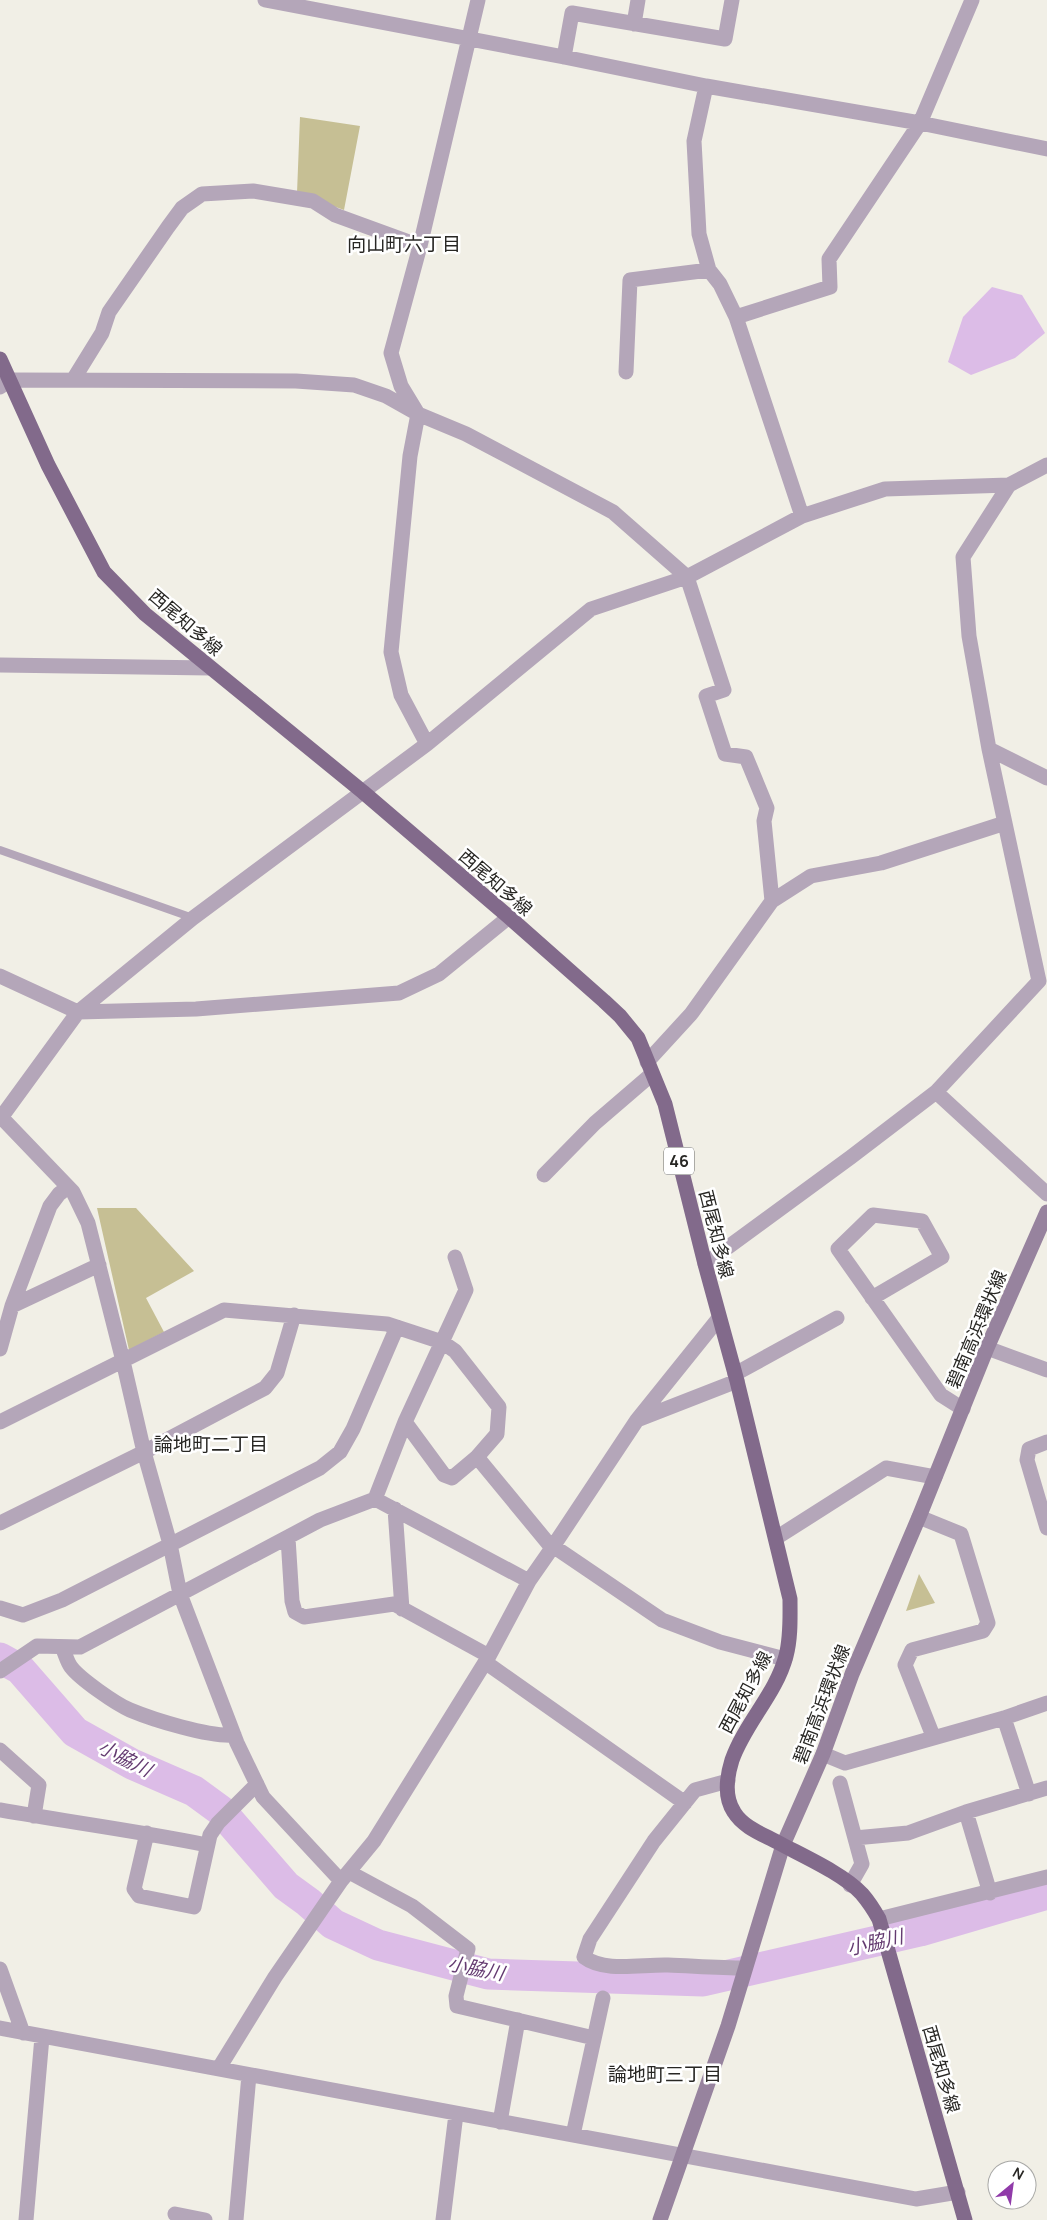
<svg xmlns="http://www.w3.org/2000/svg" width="1047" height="2220" viewBox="0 0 1047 2220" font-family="Manrope,'Noto Sans JP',sans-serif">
<rect width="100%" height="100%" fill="#f1efe6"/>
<path fill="#c6bf94" d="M300,117L360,126L344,210L297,193Z
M97,1208H136L194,1271L146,1298L164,1332L129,1350Z
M919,1574L935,1603L906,1611Z"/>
<path fill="#dcbce7" d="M992,287L1022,295L1045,333L1015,358L971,375L948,362L963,317Z"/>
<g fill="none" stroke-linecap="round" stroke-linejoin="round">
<path stroke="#dcbce7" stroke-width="31" d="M0,1658L20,1669L75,1732L132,1764L194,1791L220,1810L286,1886L308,1902L333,1924L378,1945L488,1974L703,1981L920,1931L1047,1894"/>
<path stroke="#b4a6b9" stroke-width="8" d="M0,850L193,918"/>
<path stroke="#b4a6b9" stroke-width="15" d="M265,0L564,57L706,86L920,123L1047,149
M634,24L638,0
M564,57L572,13L725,39L732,0
M706,86L694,141L699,234L709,270L720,284L736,317L802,516
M736,317L830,287L829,259L920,123L972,0
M626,372L630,280L709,270
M73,380L102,333L109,312L168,227L182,208L202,194L253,191L313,201L335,215L420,246
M0,387L11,380L296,381L354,385L386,396L418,414L466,434L613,512L687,577L724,690L706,696L725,754L746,757L767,808L764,821L772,901
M0,665L210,668
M427,744L401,695L391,652L410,456L418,414L401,386L391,353L420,246L478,0
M989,749L1047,778
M0,976L78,1012L196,1009L399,993L439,974L509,917
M647,1062L691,1014L772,901L811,876L881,863L1005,823
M936,1092L1047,1194
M1,1117L73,1192L88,1223L123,1361L144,1452L170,1544L180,1594L237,1743L263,1797L341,1881
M0,1119L78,1012L193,918L427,744L591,609L687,577L802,516L885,489L1009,485L1047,465
M544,1175L595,1123L652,1074
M705,1264L851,1157L936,1092L1039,981L989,749L969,636L963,557L1009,485
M872,1298L942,1257L922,1221L873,1215L838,1249L941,1395L963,1409
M12,1306L99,1265
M987,1348L1047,1370
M0,1349L12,1306L50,1206L59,1194L68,1187
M735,1374L837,1318
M637,1420L737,1381
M0,1422L224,1310L387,1324L442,1342L455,1351L499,1407L497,1434L477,1457
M405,1422L444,1475L452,1478L477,1457L552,1548
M1047,1442L1029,1449L1027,1460L1047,1528
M375,1499L405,1422L466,1290L455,1257
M395,1509L402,1609
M919,1517L961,1534L988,1623L983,1631L912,1650L905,1665L933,1736
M0,1523L144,1452L265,1388L277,1373L294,1315
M288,1538L292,1601L295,1612L304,1617L394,1604L489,1656
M776,1538L886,1468L935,1477
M553,1546L662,1620L720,1642L785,1659
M0,1608L23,1615L62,1600L320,1468L340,1452L353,1429L397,1327
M62,1647C65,1653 67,1662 71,1667C80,1679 116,1704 130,1710C154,1720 209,1737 234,1735
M485,1662L685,1803
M0,1671L37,1646L80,1647L320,1520L375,1499L529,1581
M1004,1718L1029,1794
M0,1750L39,1785L34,1816
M823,1754L845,1763L1004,1718L1047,1703
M728,1781L695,1790L654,1841L590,1939L584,1957C605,1973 642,1964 668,1965C694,1966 719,1968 745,1968
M840,1783L862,1864L850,1885
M0,1810C69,1822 138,1831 207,1845
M966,1812L990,1893
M147,1833L134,1889L139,1896L194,1907L210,1835L218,1823L257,1784
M855,1838L908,1833L966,1812L1047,1788
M349,1872L412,1906L468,1949L456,1996L457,2006L594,2038
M879,1919L1047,1877
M0,1969L23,2033
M0,2028L916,2199L958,2192
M219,2068L275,1977L341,1881L374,1841L489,1656L529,1581L552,1548L637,1420L719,1318
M500,2122L518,2020
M573,2135L603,1998
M175,2214L205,2220
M26,2220L42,2037
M236,2220L249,2075
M443,2220L456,2114"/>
<path stroke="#97839e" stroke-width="15" d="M660,2220L728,2026L783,1845L823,1754L852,1674L919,1517L987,1348L1047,1212"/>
<path stroke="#826a8b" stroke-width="15" d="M0,359L48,465L104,572L145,614L363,792L509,917L604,1001L620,1016L638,1038L665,1104L705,1264L737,1381L790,1599C790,1617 791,1637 786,1656C776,1694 745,1723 732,1760C727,1776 724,1797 734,1812C743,1827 762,1834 777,1842C801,1855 844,1874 862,1894C868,1901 874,1910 879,1919L965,2220"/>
</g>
<g text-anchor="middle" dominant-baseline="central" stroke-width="5" stroke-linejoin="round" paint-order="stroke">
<rect fill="#fff" stroke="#686866" stroke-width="1" x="664" y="1147.5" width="30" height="27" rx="4"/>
<g font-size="16" font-weight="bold" fill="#282724">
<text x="679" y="1161">46</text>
</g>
<g font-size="18" fill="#282724" stroke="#fff">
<text transform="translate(186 622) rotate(41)">西尾知多線</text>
<text transform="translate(496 882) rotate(41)">西尾知多線</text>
<text transform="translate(717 1234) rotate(76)">西尾知多線</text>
<text transform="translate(976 1329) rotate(-67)">碧南高浜環状線</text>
<text transform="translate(745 1692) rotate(-62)">西尾知多線</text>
<text transform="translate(821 1704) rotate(-69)">碧南高浜環状線</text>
<text transform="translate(942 2069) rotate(74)">西尾知多線</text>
</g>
<g font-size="19" fill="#282724" stroke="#fff">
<text x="404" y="244">向山町六丁目</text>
<text x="211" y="1444">論地町二丁目</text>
<text x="665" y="2074">論地町三丁目</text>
</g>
<g font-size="19" font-style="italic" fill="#643b71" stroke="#fff">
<text transform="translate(125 1758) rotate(27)">小脇川</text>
<text transform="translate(875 1942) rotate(-13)">小脇川</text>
<text transform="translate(476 1968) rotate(11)">小脇川</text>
</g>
</g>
<g transform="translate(1012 2185) rotate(29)"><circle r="24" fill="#ffffff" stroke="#a9a9a7"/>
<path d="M0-4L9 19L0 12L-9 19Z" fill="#903ba9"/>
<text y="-8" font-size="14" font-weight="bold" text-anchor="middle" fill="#282724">N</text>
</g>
</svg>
